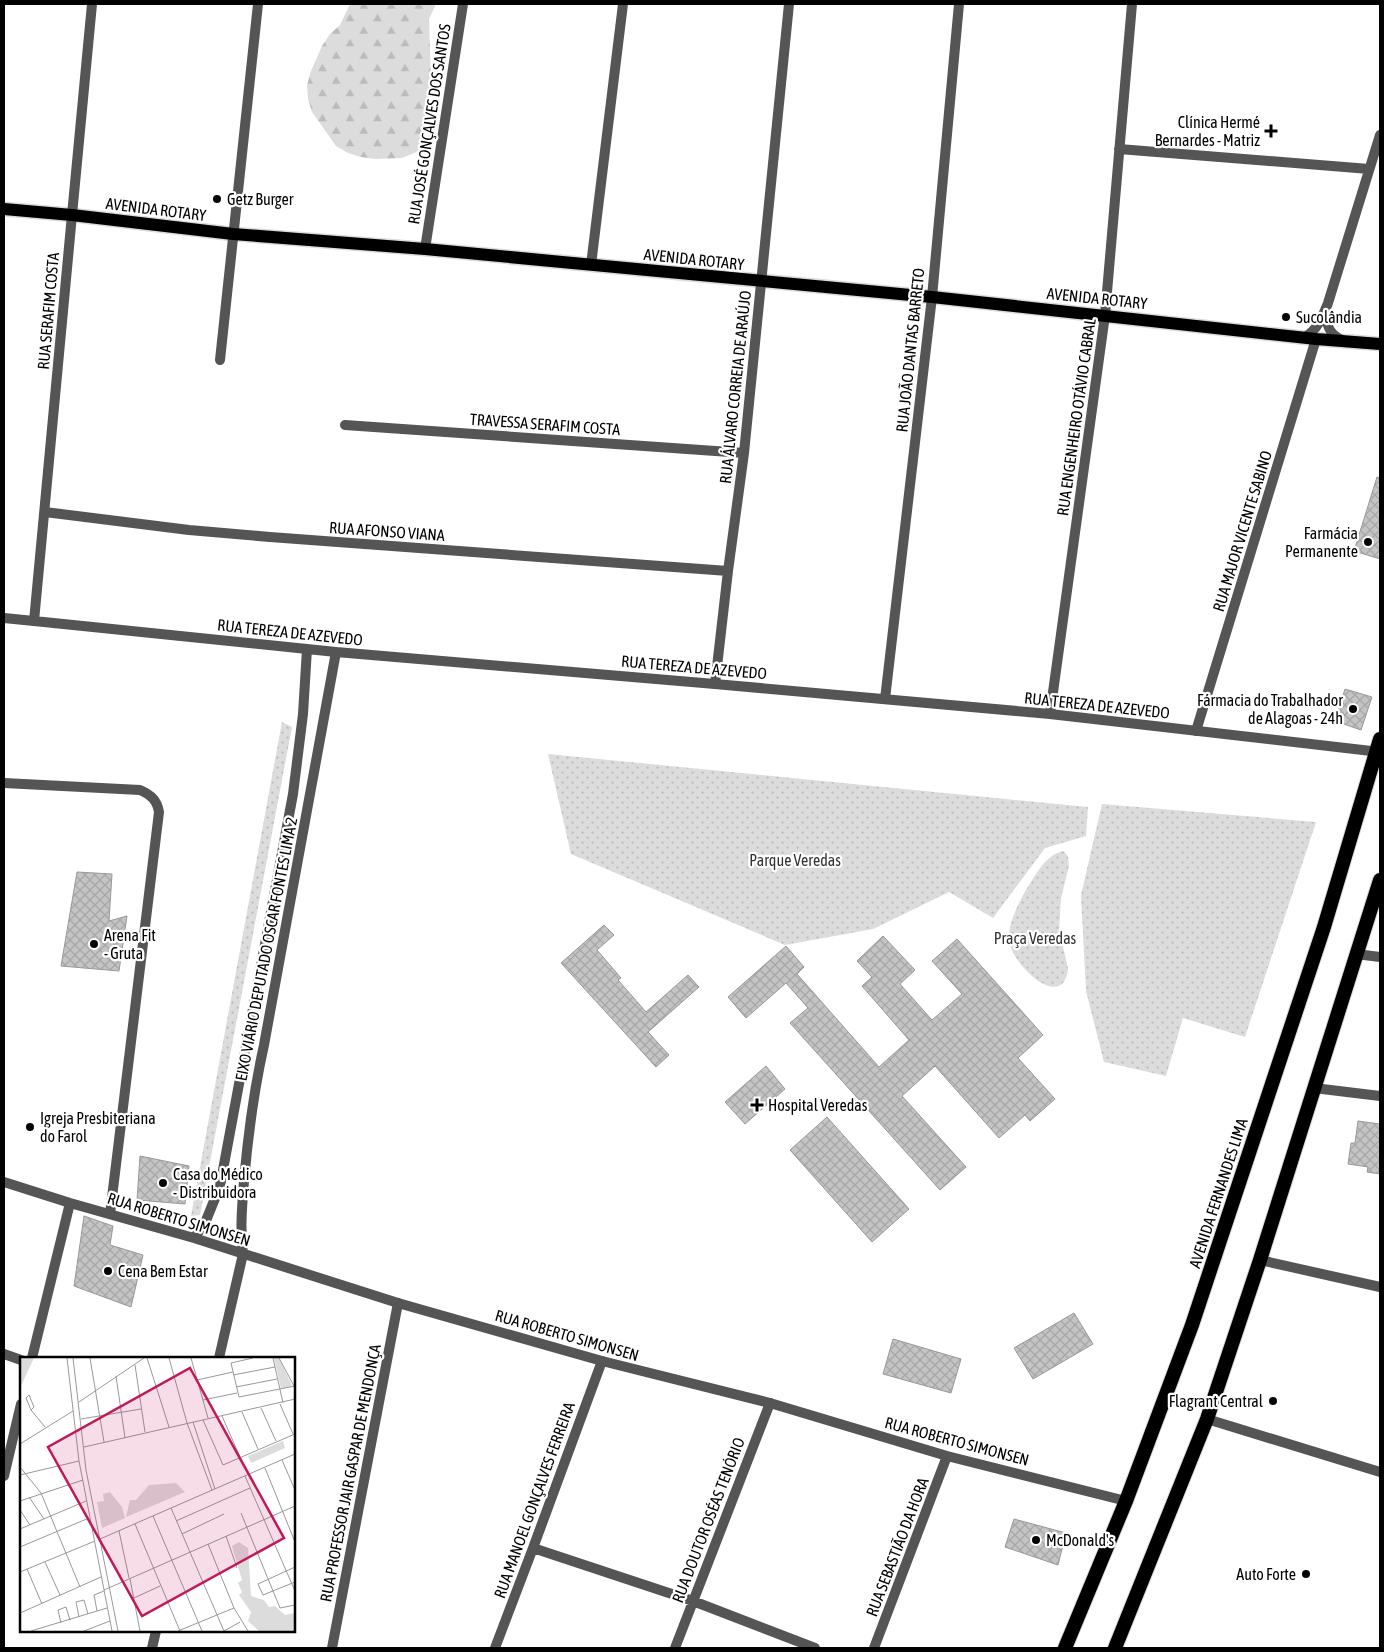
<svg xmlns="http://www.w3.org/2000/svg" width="1384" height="1652" viewBox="0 0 1384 1652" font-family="'Asap Condensed',sans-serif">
<defs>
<pattern id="forest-firs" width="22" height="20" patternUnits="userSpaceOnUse" patternTransform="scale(1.25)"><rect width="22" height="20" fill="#dcdcdc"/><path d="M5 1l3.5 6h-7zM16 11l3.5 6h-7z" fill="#bbb"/></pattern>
<pattern id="park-dots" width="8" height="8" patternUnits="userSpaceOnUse" patternTransform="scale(1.25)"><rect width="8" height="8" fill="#dcdcdc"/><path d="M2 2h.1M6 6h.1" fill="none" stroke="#bbb" stroke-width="1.8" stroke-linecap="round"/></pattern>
<pattern id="building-cross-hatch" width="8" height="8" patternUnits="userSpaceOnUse" patternTransform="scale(1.25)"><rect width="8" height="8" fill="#c4c4c4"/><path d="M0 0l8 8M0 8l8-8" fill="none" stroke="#a7a7a7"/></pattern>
</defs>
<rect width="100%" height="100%" fill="#fff"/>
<path fill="url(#forest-firs)" d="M350,4H436L429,19L431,80L419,151L402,158L375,159L361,157L348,153L336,146L312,112L308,99L307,85L311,71L322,46L330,34L340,25Z"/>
<path fill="url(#park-dots)" d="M282,722L292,727L200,1215L191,1216Z
M548,754L1088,807L1086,836L1045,848L993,918L949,892L873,929L785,945L571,854Z
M1102,804L1316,822L1245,1037L1183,1018L1166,1076L1104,1062L1086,991L1081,895Z
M1064,851L1068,857L1069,866L1061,898L1059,930L1068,968C1064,1014 1010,964 1009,939C1008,921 1022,896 1031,882C1038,870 1049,853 1064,851Z"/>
<path fill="url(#building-cross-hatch)" stroke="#999" d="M1377,477L1380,478V559L1354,551Z
M1345,689L1372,697L1361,730L1335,721Z
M77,872L112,874L109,921L127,916L119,971L61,966Z
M604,925L614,935L597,950L621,978L618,980L646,1012L688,975L699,987L648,1032L669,1055L656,1067L561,963Z
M883,936L915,970L900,984L932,1020L962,994L932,961L957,939L1043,1035L1018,1058L1055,1099L1030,1121L1025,1115L999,1138L935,1066L902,1096L966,1167L940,1190L790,1023L808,1008L786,983L746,1018L728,997L786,946L804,967L797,974L879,1067L909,1040L862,986L872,977L857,961Z
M766,1066L785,1089L745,1124L725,1102Z
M827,1117L909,1209L872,1242L790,1150Z
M1358,1121L1380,1124V1174L1367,1172L1368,1167L1348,1164L1351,1143H1355Z
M140,1156L189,1166L185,1204L137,1200Z
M84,1216L113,1226L110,1245L143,1255L131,1307L74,1286Z
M1074,1313L1093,1344L1033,1379L1014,1348Z
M893,1339L961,1359L951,1393L883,1374Z
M1014,1519L1066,1533L1058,1565L1005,1547Z"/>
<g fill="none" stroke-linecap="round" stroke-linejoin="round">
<g stroke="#dbdbdb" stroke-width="15">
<path id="primary" d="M4,209L72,215L233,234L425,249L932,297L1316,339L1380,344"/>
</g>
<g stroke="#dbdbdb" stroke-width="16">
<path id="trunk" d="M1065,1648L1126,1501L1192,1325L1324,927L1380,739
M1115,1648L1207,1419L1260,1260L1380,880"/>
</g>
<path stroke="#555" stroke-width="10" d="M1119,149L1369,169
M72,215L92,4
M425,249L463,4
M1327,311C1325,326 1330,335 1344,341
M1105,315L1132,4
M1304,338C1318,329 1322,318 1328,303L1380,135
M220,360L258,4
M345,425L744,453
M45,512L189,530L270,537L728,571
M4,618L34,621
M715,684L728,571L744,453L789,4
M1196,731L1316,339
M4,783L140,790C151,795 157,800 159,812L110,1214
M1356,954L1380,957
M1314,1088L1380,1096
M1260,1260L1380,1287
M4,1354L21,1360
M219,1358L243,1254
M1207,1419L1380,1472
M533,1548L693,1601L815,1648
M152,1648L156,1631
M332,1648L398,1303
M495,1648L533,1548L602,1361
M675,1648L770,1403"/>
<path stroke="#555" stroke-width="10" d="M72,215L34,621L336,652L715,684L1050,714L1380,752
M591,265L623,4
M885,699L932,297L959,4
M1050,714L1105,315
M4,1182L70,1203L194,1238L398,1303L602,1361L770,1403L947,1456L1126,1501
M194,1238L205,1223L220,1186L293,794L303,714L307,649
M243,1254C240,1229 242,1206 244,1181C248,1135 254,1090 264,1045L336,652
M32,1358L70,1203
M4,1476L21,1404
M874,1648L947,1456"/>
<use href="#primary" stroke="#000" stroke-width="12"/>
<use href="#trunk" stroke="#000" stroke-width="14"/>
</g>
<g fill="#000" stroke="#fff" stroke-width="2">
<path d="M1268.5 123.5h5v5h5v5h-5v5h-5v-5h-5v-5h5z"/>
<circle cx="217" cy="199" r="5"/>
<circle cx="1286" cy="317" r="5"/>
<circle cx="1368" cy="542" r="5"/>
<circle cx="1353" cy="709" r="5"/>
<circle cx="94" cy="944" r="5"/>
<path d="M754.5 1097.5h5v5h5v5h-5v5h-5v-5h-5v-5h5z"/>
<circle cx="30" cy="1127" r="5"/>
<circle cx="163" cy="1183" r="5"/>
<circle cx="108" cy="1271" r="5"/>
<circle cx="1273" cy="1401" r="5"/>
<circle cx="1036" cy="1540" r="5"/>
<circle cx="1306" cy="1574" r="5"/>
</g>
<g text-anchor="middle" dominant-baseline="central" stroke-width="4.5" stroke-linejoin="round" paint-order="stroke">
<g font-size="16" fill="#000" stroke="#fff" text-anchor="start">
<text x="1260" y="122" text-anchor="end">Clínica Hermé<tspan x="1260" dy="18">Bernardes - Matriz</tspan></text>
<text x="227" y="199">Getz Burger</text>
<text x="1296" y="317">Sucolândia</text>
<text x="1358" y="533" text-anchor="end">Farmácia<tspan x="1358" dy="18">Permanente</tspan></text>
<text x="1343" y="700" text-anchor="end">Fármacia do Trabalhador<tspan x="1343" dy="18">de Alagoas - 24h</tspan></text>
<text x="104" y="935">Arena Fit<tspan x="104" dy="18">- Gruta</tspan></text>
<text x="768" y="1105">Hospital Veredas</text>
<text x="40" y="1118">Igreja Presbiteriana<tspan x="40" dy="18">do Farol</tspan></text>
<text x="173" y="1174">Casa do Médico<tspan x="173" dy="18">- Distribuidora</tspan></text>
<text x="118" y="1271">Cena Bem Estar</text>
<text x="1263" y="1401" text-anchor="end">Flagrant Central</text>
<text x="1046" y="1540">McDonald's</text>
<text x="1296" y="1574" text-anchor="end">Auto Forte</text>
</g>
<g font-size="16" fill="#000" stroke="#fff">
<text transform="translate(429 124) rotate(-81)">RUA JOSÉ GONÇALVES DOS SANTOS</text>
<text transform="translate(156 209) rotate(7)">AVENIDA ROTARY</text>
<text transform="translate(694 259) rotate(6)">AVENIDA ROTARY</text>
<text transform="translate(1097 298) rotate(6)">AVENIDA ROTARY</text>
<text transform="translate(48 311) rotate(-85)">RUA SERAFIM COSTA</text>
<text transform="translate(910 350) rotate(-84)">RUA JOÃO DANTAS BARRETO</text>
<text transform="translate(735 387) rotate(-84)">RUA ÁLVARO CORREIA DE ARAÚJO</text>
<text transform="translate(1076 417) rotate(-82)">RUA ENGENHEIRO OTÁVIO CABRAL</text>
<text transform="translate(545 424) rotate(4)">TRAVESSA SERAFIM COSTA</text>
<text transform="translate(387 531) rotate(4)">RUA AFONSO VIANA</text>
<text transform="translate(1242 531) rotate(-73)">RUA MAJOR VICENTE SABINO</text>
<text transform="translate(290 632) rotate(6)">RUA TEREZA DE AZEVEDO</text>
<text transform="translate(694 667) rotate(5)">RUA TEREZA DE AZEVEDO</text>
<text transform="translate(1097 705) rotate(6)">RUA TEREZA DE AZEVEDO</text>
<text transform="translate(266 949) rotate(-79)">EIXO VIÁRIO DEPUTADO OSCAR FONTES LIMA 2</text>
<text transform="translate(1218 1193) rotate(-72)">AVENIDA FERNANDES LIMA</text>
<text transform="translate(179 1219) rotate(17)">RUA ROBERTO SIMONSEN</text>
<text transform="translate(567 1335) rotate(16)">RUA ROBERTO SIMONSEN</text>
<text transform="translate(957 1441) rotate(15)">RUA ROBERTO SIMONSEN</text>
<text transform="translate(350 1473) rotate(-79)">RUA PROFESSOR JAIR GASPAR DE MENDONÇA</text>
<text transform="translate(534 1500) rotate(-70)">RUA MANOEL GONÇALVES FERREIRA</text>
<text transform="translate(708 1520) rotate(-69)">RUA DOUTOR OSÉAS TENÓRIO</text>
<text transform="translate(897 1547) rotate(-69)">RUA SEBASTIÃO DA HORA</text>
</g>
<g font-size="16" fill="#333" stroke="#fff">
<text x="795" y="860">Parque Veredas</text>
<text x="1035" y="938">Praça Veredas</text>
</g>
</g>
<g transform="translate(20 1357)">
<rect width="275" height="275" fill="#fff"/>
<path d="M263,84L265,91L231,106L228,99ZM219,185L228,191L231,239L244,243L249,250L255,249L265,258L275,256V274H239L228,264L231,255L219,238L222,235L218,226L222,223L212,189Z" fill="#dcdcdc"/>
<path d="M0,1H14L0,31ZM254,1H259L272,29L261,32ZM156,126L165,135L106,160L110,143H116L129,128ZM90,135L102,150L105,161L82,171L77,145L84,144L83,137Z" fill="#dcdcdc"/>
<path fill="none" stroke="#999" stroke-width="1" d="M47,1L59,104L92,274M53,1L66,113L98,274M70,1L84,85M127,1L149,70M149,1L167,66L192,133M171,1L188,61M233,1L211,6L219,40L275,29M253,1L263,46M259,1L275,31M115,8L125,75M213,18L255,10M96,19L105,81M177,23L213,15M216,30L257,22M183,43L217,36M59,45L124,1M260,47L273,77M241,51L256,84M11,53L14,50L9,38L6,41L11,53L25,70M222,55L238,92M202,59L220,100M61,62L121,52M183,63L203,108L275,77M173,65L195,132M0,87L53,54M64,90L275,42M262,103L275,133M0,110L21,136L60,230M245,111L275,185M0,118L59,104M225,119L275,234M9,140L24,162M0,144L63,123M151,151L204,274M0,153L10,168M221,156L260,251L275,248M133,159L182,274M156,164L230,131M115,167L160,274M0,172L66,144M99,174L109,221M162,177L204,157M206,179L217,211M80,182L275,97M188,187L214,251L228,274M0,190L69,161M25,205L40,238M275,210L238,227L243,238L275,225M7,212L22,247M0,215L75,184M110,222L120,274M84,233L275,149M114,241L140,229M77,254L74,238L84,234M0,256L81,220M59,260L56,245L64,243L68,257M41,266L38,253L46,250L50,263M11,274L87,251M64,274L90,264M158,274L214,251M204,274L220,265"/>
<path fill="#c2185b" fill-opacity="0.15" stroke="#c2185b" stroke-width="2.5" d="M170,11L264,181L122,259L28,90Z"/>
<rect width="275" height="275" fill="none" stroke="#000" stroke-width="2.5"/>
</g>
<rect width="1384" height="1652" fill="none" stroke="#000000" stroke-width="10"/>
</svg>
